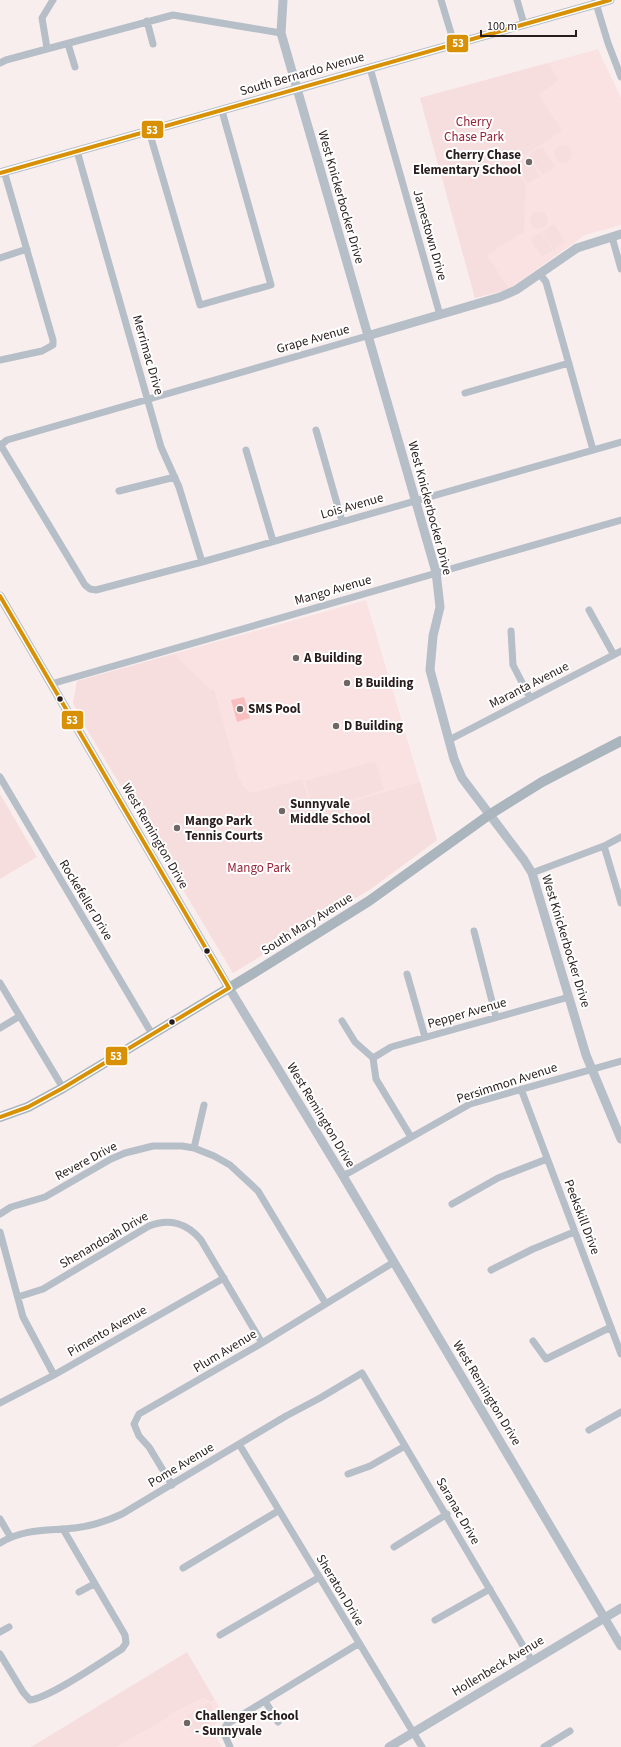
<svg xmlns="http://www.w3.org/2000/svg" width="621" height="1747" viewBox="0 0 621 1747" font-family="'Source Sans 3',sans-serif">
<rect width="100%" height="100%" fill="#f8eeee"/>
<path fill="#fbe2e2" d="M598,49L621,98V225L585,235L509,289L475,298L420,98Z
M366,600L437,840L372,888L233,973L85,726L73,703L77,681Z
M203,1698L210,1703L215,1700L226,1718L210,1727L222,1747H117L169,1717L167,1715Z"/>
<path fill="#f7dede" d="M548,63L559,80L539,95L562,131L520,158L510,156L507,169L517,170L526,185L524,232L487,255L509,289L475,298L420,98Z
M554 154a9 9 0 1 1 18 0a9 9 0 1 1-18 0Z
M542,146L555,167L542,175L529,154Z
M527,156L540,176L528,184L515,164Z
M530 220a9 9 0 1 1 18 0a9 9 0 1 1-18 0Z
M554,224L565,242L554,250L542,232Z
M541,232L553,250L542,257L530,239Z
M174,654L211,690L214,689L238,776L243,786L249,792H256L302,779L313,813L420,782L437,840L372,888L233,973L85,726L73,703L77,681Z
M375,761L380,775L377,776H380L384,790L313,811L309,797L312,795H309L305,781Z
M0,794L37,857L0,879Z
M187,1652L215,1700L210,1703L217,1718L193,1733L184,1718L210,1702L203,1698L168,1715L169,1717L117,1747H31Z"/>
<path fill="#f9bec0" d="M244,697L250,718L237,722L231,700Z"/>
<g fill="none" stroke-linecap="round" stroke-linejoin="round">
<path stroke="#b6bec7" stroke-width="7" d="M441,0L454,43
M517,0L524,24
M595,0L608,43L621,77
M147,21L153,44
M68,44L75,67
M47,48L42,18L53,0
M0,63L6,60L173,15L281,33
M370,68L440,315
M149,131L200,305L271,285L222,111
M77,151L161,447L179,487L202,562
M612,237L621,269
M0,258L27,249
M539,273L546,282L593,450
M0,360L42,351L53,345V340L4,171
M465,393L569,363
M316,430L342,521
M0,444L85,585L90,589L96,590L202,562L621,442
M1,445L7,440L367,336
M246,450L273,541
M119,491L175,477
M589,610L614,655
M511,631L513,665L530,698
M51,684L621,520
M449,740L621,651
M0,777L152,1034
M604,846L621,837
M532,873L604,846L621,903
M474,931L496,1017
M407,974L425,1037
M0,983L63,1088
M342,1021L355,1042L373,1058
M0,1028L20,1016
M373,1058L391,1047L569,997
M373,1058L376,1079L411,1137
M521,1089L621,1354
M194,1148L204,1105
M343,1176L470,1104L621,1061
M452,1204L498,1178L547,1159
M0,1214L11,1207L45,1197L111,1159L125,1153L153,1146H182L194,1148L214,1156L230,1165L258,1191L326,1304
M0,1232L23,1317L54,1375
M491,1270L533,1249L574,1232
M18,1297L43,1289L149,1226C169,1218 187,1223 201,1240L262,1343
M533,1341L546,1359L611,1327
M0,1403L54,1375L224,1278
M589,1430L621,1412
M239,1444L422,1747
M348,1474L370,1466L405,1446
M172,1485L149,1447L139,1436L134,1424L139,1414L262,1343L394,1262
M0,1519L10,1536
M0,1543C25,1528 48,1531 75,1528C92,1526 107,1521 122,1514L286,1416L320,1398L362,1373L532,1661
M394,1547L447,1514
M183,1568L278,1511
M79,1592L94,1584
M435,1620L490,1589
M0,1632L9,1627
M220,1635L318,1578
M0,1654L23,1692L30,1700C51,1697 101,1662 122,1649L126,1643L125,1635L63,1529
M265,1701L278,1722
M230,1747L223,1731L227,1724L358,1644
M544,1747L570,1731"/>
<path stroke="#b6bec7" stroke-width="9" d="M283,0L281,33L436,572L440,607L433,636L430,670L454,759L462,778L524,860L532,873L586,1055L621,1139
M0,173L610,0
M367,336L500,297L516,290L577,248L621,234
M0,596L229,988L343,1176L621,1646
M389,1747L621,1608"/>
<path stroke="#aab5be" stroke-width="10" d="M0,1117L28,1107L63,1088L257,971L369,901L489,815L542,782L621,741"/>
<g stroke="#fff" stroke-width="7">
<path id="bus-1" d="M0,173L610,0
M0,596L229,988
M0,1117L28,1107L63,1088L229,988"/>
</g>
<use href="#bus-1" stroke="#d89104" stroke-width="4"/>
</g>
<g fill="#716666" stroke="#fff" stroke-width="1.5">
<circle cx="529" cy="162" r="4"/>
<circle cx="296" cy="658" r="4"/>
<circle cx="347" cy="683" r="4"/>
<circle cx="240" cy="709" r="4"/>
<circle cx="336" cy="726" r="4"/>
<circle cx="282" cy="811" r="4"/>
<circle cx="177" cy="828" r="4"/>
<circle cx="187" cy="1723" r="4"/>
</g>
<g fill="#291c1c" stroke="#fff" stroke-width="1.5">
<circle cx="60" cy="699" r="3.5"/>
<circle cx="207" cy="951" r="3.5"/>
<circle cx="172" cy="1022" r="3.5"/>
</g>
<g text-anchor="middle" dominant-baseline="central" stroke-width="4" stroke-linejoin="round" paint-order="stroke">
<g font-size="13" fill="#291c1c" stroke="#fff">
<text transform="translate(302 74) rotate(-16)">South Bernardo Avenue</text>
<text transform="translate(341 197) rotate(74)">West Knickerbocker Drive</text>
<text transform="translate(430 235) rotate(74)">Jamestown Drive</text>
<text transform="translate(313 339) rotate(-16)">Grape Avenue</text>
<text transform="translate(148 355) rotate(74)">Merrimac Drive</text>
<text transform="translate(352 506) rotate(-16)">Lois Avenue</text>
<text transform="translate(430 508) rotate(75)">West Knickerbocker Drive</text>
<text transform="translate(333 590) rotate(-16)">Mango Avenue</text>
<text transform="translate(529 685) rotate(-27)">Maranta Avenue</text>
<text transform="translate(155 836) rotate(60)">West Remington Drive</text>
<text transform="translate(86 900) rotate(59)">Rockefeller Drive</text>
<text transform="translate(307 924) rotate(-32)">South Mary Avenue</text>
<text transform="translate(566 941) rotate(73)">West Knickerbocker Drive</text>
<text transform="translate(467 1013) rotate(-16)">Pepper Avenue</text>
<text transform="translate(507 1083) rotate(-18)">Persimmon Avenue</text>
<text transform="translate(321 1115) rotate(59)">West Remington Drive</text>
<text transform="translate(86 1161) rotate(-28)">Revere Drive</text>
<text transform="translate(582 1217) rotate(69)">Peekskill Drive</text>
<text transform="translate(104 1240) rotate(-30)">Shenandoah Drive</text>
<text transform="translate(107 1331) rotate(-30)">Pimento Avenue</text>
<text transform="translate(225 1351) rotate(-31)">Plum Avenue</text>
<text transform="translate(487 1393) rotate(59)">West Remington Drive</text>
<text transform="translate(181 1465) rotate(-31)">Pome Avenue</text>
<text transform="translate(458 1511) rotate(60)">Saranac Drive</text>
<text transform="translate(340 1590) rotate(59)">Sheraton Drive</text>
<text transform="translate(498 1666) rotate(-31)">Hollenbeck Avenue</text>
</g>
<g font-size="13" fill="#952136" stroke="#fff">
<text x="474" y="122">Cherry<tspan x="474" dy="15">Chase Park</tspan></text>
<text x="259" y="868">Mango Park</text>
</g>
<g font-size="13" font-weight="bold" fill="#291c1c" stroke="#fff" text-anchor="start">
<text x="521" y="155" text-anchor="end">Cherry Chase<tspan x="521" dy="15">Elementary School</tspan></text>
<text x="304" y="658">A Building</text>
<text x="355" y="683">B Building</text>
<text x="248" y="709">SMS Pool</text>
<text x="344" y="726">D Building</text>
<text x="290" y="804">Sunnyvale<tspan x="290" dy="15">Middle School</tspan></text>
<text x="185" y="821">Mango Park<tspan x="185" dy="15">Tennis Courts</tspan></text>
<text x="195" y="1716">Challenger School<tspan x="195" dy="15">- Sunnyvale</tspan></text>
</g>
</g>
<g stroke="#fff" stroke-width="1.5">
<rect x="446" y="34" width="23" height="19" rx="4" fill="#d89104"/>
<rect x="141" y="120" width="23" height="19" rx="4" fill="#d89104"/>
<rect x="61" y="710" width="23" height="20" rx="4" fill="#d89104"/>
<rect x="105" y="1046" width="23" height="20" rx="4" fill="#d89104"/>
</g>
<g font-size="11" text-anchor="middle" font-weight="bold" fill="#fff">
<text x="458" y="47">53</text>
<text x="152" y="134">53</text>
<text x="72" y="724">53</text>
<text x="116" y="1060">53</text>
</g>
<path d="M481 30v6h95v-6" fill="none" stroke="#291c1c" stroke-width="2"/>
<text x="487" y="30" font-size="12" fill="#291c1c" stroke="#ffffff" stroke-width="3" paint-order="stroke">100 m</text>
</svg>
